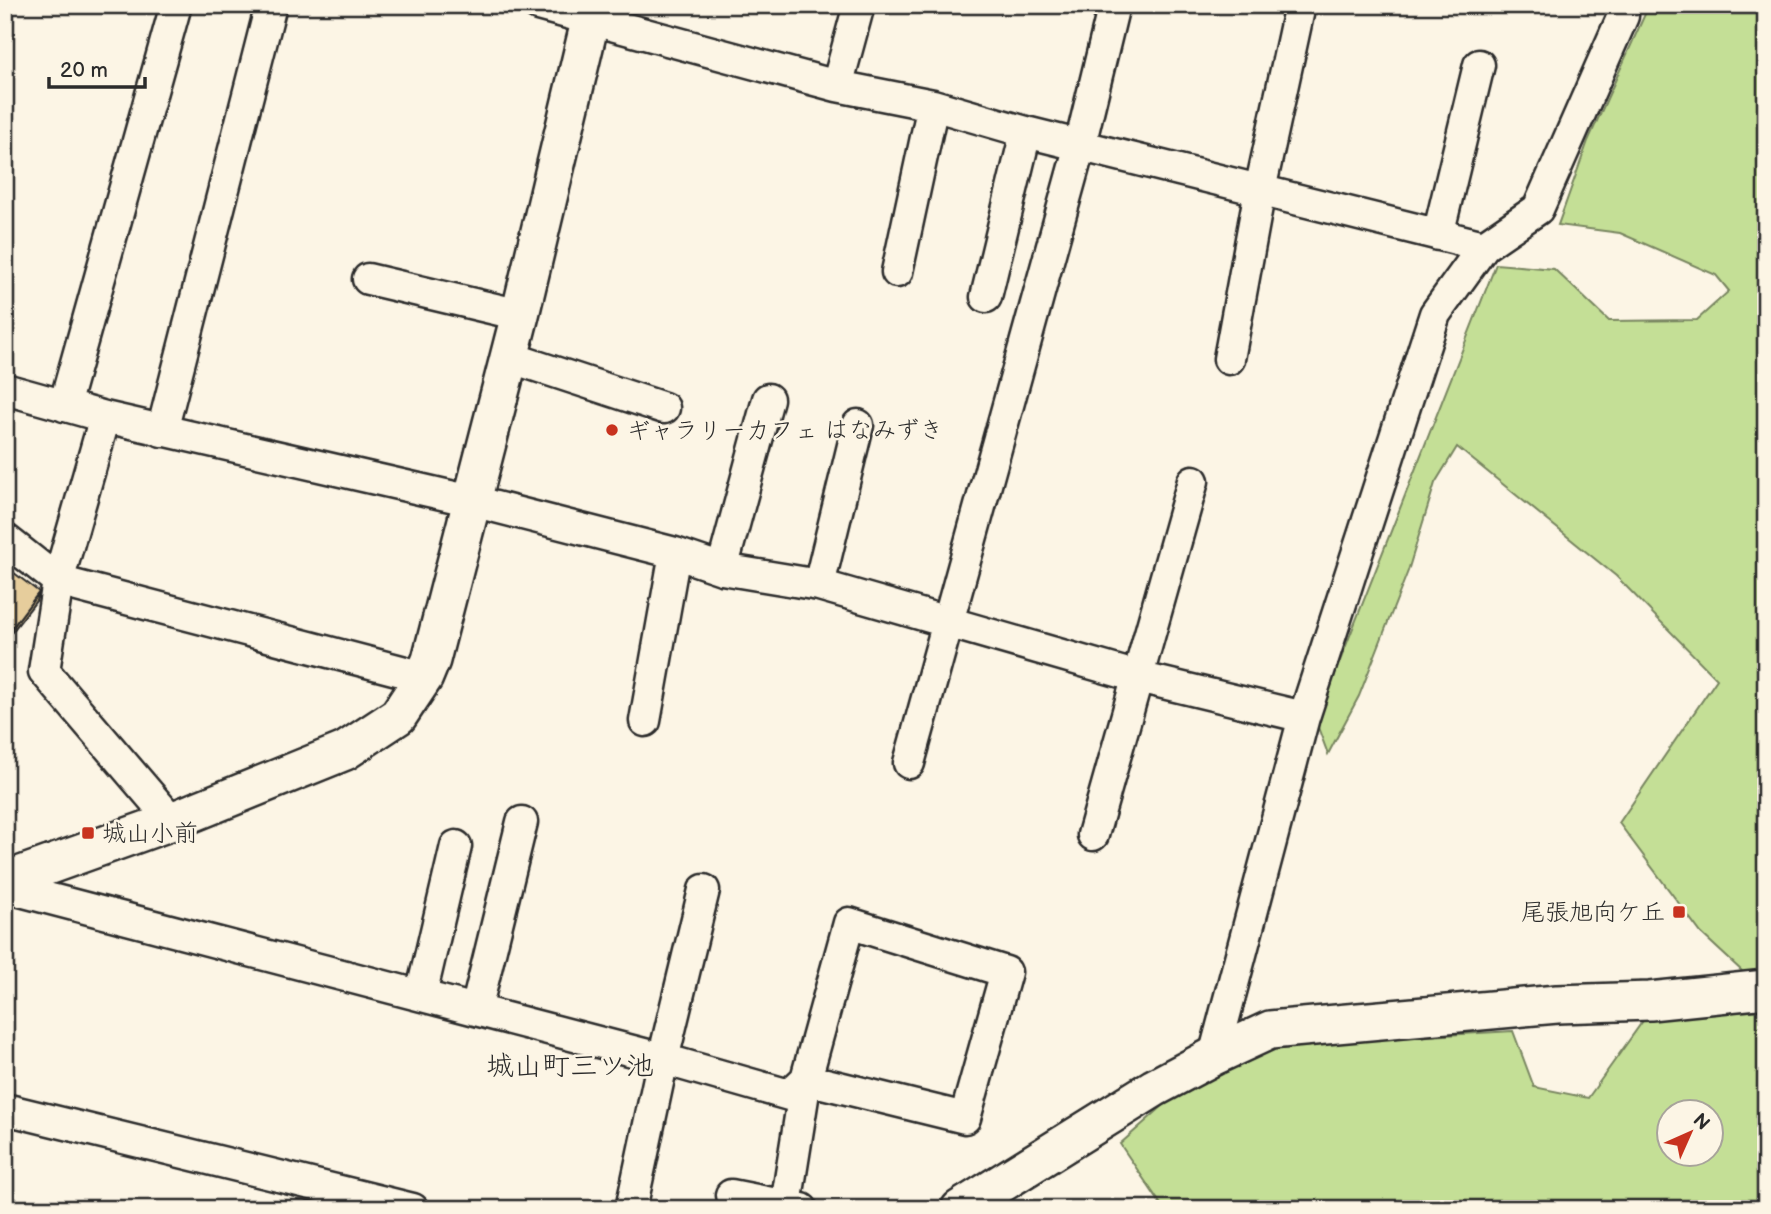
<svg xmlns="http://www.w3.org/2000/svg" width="1771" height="1214" viewBox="0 0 1771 1214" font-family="'Balsamiq Sans','Klee One',sans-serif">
<rect width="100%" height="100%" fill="#fcf5e5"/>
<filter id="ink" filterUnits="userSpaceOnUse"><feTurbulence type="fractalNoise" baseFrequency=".0143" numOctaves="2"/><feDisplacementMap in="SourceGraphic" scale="14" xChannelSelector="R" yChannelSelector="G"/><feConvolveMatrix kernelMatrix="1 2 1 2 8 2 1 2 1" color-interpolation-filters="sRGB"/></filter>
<g filter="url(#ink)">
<path fill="#c4df96" stroke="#788560" stroke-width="2" fill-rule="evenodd" d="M1649,5H1766V973L1743,972L1701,933L1619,823L1717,679L1616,576L1457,447L1435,483L1408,571L1359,696L1328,754L1316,722L1496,264L1554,269L1609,321L1697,320L1729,291L1716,275L1620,233L1558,225L1588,141Z
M1766,1010V1209H1164L1120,1144L1192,1080L1276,1045L1513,1031L1534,1087L1588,1098L1645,1018ZM1670,1112H1712V1154H1670Z"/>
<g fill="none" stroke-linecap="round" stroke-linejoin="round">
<g stroke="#2b2b2b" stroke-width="35">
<path id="minor" d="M538,5L837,86L933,105L1026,132L1484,246
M837,86L859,5
M1438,235L1479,65
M897,272L933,105
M368,279L520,315
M986,297L1026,132
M509,357L664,408
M1229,359L1260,190L1300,5
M5,389L105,417
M64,406L176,5
M162,431L271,5
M5,539L58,581L424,677
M722,569L768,399
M819,585L858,425
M1304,717L1435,314L1484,246L1538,209L1623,16
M645,721L675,553
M909,763L1080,145L1114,5
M172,821L44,671L58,581L105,417L472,501L675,553L722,569L819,585L1138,677L1304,717L1214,1056
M1093,835L1193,481
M5,887L663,1059L631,1209
M704,890L663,1059L789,1095L806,1079L965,1118L1006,972L849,923L806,1079L786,1205
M421,995L456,846
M476,1010L522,822
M5,1109L413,1209
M731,1195L802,1209"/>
</g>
<g stroke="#2b2b2b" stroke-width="42">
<path id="tertiary" d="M5,881L172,821L345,751L398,716L424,677L431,660L520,315L594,5
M960,1209L1154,1088L1214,1056L1270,1030L1557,1004L1650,1001L1766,989"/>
</g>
<use href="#minor" stroke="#fcf5e5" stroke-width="30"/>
<use href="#tertiary" stroke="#fcf5e5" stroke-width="37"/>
</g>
<path fill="#a1906d" stroke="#2b2b2b" stroke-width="2" d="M39,592L36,601L5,641V637Z"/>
<path fill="#e6cd9c" stroke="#2b2b2b" stroke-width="2" d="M5,566L39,592L5,637Z"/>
</g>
<g fill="#c8321e" stroke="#fcf5e5" stroke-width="2.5">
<circle cx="612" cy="430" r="7"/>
<rect x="81" y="826" width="14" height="14" rx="3.5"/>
<rect x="1672" y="905" width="14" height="14" rx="3.5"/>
</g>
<g text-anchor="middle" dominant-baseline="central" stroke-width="5" stroke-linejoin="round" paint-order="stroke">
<g font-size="24" fill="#2b2b2b" stroke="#fcf5e5" text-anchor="start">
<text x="626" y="430">ギャラリーカフェ はなみずき</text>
<text x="102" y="833">城山小前</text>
<text x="1665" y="912" text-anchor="end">尾張旭向ケ丘</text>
</g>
<g font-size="28" fill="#2b2b2b" stroke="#fcf5e5">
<text x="570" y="1066">城山町三ツ池</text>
</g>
</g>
<rect width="1771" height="1214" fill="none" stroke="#fcf5e5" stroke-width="28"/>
<rect x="14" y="14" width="1743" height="1186" fill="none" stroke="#2b2b2b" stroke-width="2.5" filter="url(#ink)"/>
<g transform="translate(1690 1133) rotate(45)"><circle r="33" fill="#fcf5e5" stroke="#a8a49b" stroke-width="2"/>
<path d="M0-5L12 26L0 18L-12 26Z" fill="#c8321e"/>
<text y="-10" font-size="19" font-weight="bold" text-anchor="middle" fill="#2b2b2b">N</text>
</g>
<path d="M49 77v10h96v-10" fill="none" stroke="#2b2b2b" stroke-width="3.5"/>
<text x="60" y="77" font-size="21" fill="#2b2b2b" stroke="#fcf5e5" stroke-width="5" paint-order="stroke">20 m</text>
</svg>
